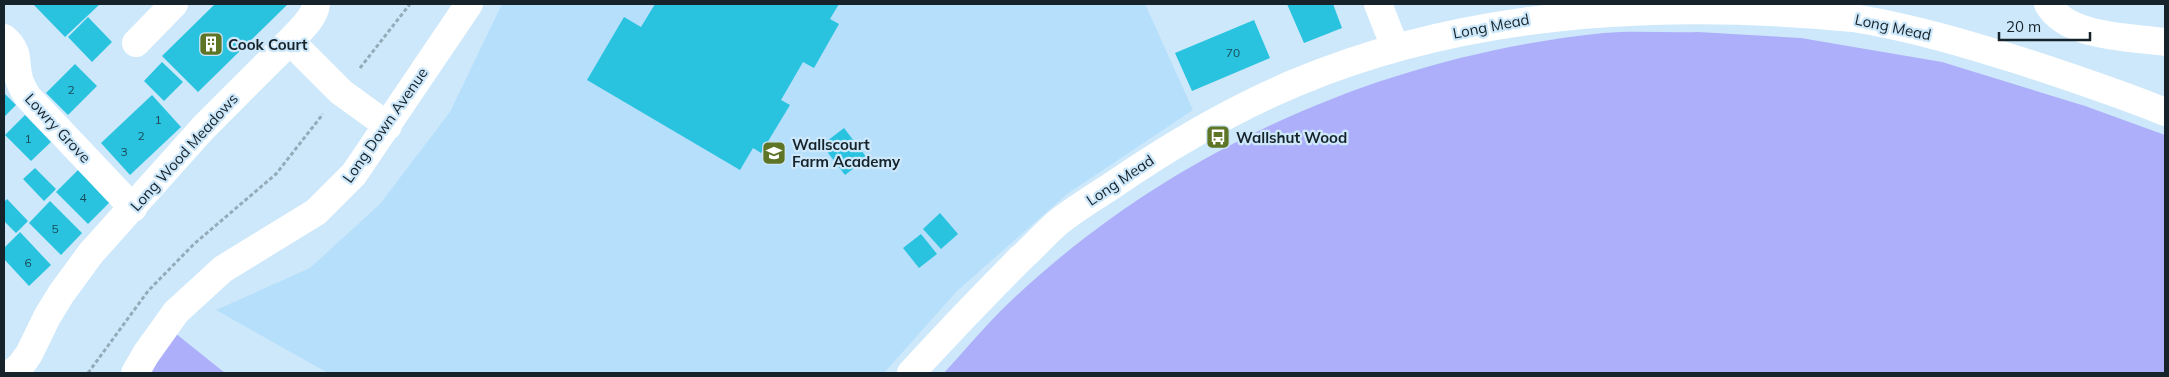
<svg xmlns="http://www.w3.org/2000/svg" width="2169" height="377" viewBox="0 0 2169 377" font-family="Mulish,sans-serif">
<rect width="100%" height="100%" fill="#cde8fa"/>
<path fill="#b6dffb" d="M502,4H1145L1193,110L1067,194L957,291L884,373H328L216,310L310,268L380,204L450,112Z"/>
<path fill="#aeaffa" d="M1698,32L1801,38L1942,62L2085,106L2165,135V373H944C967,348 989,321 1014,298C1174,148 1386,55 1604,33C1635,30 1667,33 1698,32Z
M175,333L225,373H145Z"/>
<path fill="#29c3e0" d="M33,4H100L65,37Z
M215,4H288L198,92L162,56Z
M655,4H839L830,19L839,24L814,68L803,62L781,100L790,105L761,153L753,148L740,170L587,80L624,17L641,27Z
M1287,4H1333L1342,28L1304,43Z
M88,17L112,42L92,62L68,37Z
M1254,20L1270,58L1192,91L1175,53Z
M162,62L183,82L164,101L144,81Z
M75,64L97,86L68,115L46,93Z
M4,93L16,105L4,117Z
M152,95L181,127L130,175L101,143Z
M25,115L51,142L31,161L5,135Z
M844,128L867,158L845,175L822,145Z
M35,168L56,189L44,201L23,179Z
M78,170L110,202L88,224L56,192Z
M7,199L28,221L16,233L4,221V202Z
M50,201L82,233L61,255L29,223Z
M940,213L958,234L941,249L923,229Z
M20,232L51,265L29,286L4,259V248Z
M921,234L937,254L919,268L903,248Z"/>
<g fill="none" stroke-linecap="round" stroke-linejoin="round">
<path stroke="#94abba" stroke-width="3" stroke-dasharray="4 2.5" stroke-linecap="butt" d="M360,68L410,4
M88,373L148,291L194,244L276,174L323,114"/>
<path stroke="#fff" stroke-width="28" d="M1378,4L1395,47
M2048,4C2067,38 2131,37 2165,42
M4,38C21,53 14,61 19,79C21,86 24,91 28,97L133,208
M290,41C299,31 315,18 316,4
M136,43L174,4
M12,373L21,365L29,354L47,317L61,294L91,253L204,127L290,41L341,92L388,126
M135,373L146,354L176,312L223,269L316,212L354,174L469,4
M911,373C947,334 983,296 1021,258C1035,246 1047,231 1061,220C1078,207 1096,196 1113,185C1170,146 1231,110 1295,83C1469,10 1667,0 1853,18C1910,27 1967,44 2021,61C2070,77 2118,93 2165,112"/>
</g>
<defs>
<g id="building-square" transform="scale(1.25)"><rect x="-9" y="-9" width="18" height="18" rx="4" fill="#5f7526" stroke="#cde8fa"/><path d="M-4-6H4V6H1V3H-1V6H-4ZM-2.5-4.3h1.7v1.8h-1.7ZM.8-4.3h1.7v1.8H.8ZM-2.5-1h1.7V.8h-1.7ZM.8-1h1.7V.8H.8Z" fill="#fff"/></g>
<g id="bus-square" transform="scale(1.25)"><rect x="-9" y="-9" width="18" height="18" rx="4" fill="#5f7526" stroke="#cde8fa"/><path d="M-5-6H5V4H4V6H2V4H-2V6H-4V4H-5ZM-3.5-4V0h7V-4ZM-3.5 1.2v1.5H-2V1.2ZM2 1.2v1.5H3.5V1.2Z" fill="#fff"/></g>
<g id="school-square" transform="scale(1.25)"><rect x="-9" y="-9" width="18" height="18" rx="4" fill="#5f7526" stroke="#cde8fa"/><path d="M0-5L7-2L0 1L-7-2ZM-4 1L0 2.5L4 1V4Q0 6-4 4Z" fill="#fff"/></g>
</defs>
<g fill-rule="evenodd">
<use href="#building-square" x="211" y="44"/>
<use href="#bus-square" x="1218" y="137"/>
<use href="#school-square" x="774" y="153"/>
</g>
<g text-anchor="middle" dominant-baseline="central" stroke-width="4.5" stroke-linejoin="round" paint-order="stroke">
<g font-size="12" fill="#1b4b58">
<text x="1233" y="52">70</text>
<text x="71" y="89">2</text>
<text x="158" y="119">1</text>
<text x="141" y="135">2</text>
<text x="28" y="138">1</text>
<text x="124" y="151">3</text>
<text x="83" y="197">4</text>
<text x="55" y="228">5</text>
<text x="28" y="262">6</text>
</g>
<g font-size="15" fill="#16232b" stroke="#cde8fa">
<text transform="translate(1491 26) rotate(-11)">Long Mead</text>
<text transform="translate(1893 27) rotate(12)">Long Mead</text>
<text transform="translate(385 125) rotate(-55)">Long Down Avenue</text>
<text transform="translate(58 128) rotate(47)">Lowry Grove</text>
<text transform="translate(184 152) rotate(-48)">Long Wood Meadows</text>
<text transform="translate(1120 180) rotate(-34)">Long Mead</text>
</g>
<g font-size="15" font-weight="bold" fill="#16232b" stroke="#cde8fa" text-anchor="start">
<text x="228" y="44">Cook Court</text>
<text x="1236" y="137">Wallshut Wood</text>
<text x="792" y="144">Wallscourt<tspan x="792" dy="17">Farm Academy</tspan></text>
</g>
</g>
<rect width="2169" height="377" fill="none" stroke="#16232b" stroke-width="10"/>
<path d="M1999 32v8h91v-8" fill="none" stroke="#16232b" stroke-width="2.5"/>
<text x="2006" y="32" font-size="15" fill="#16232b" stroke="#cde8fa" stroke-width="4" paint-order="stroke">20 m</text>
</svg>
